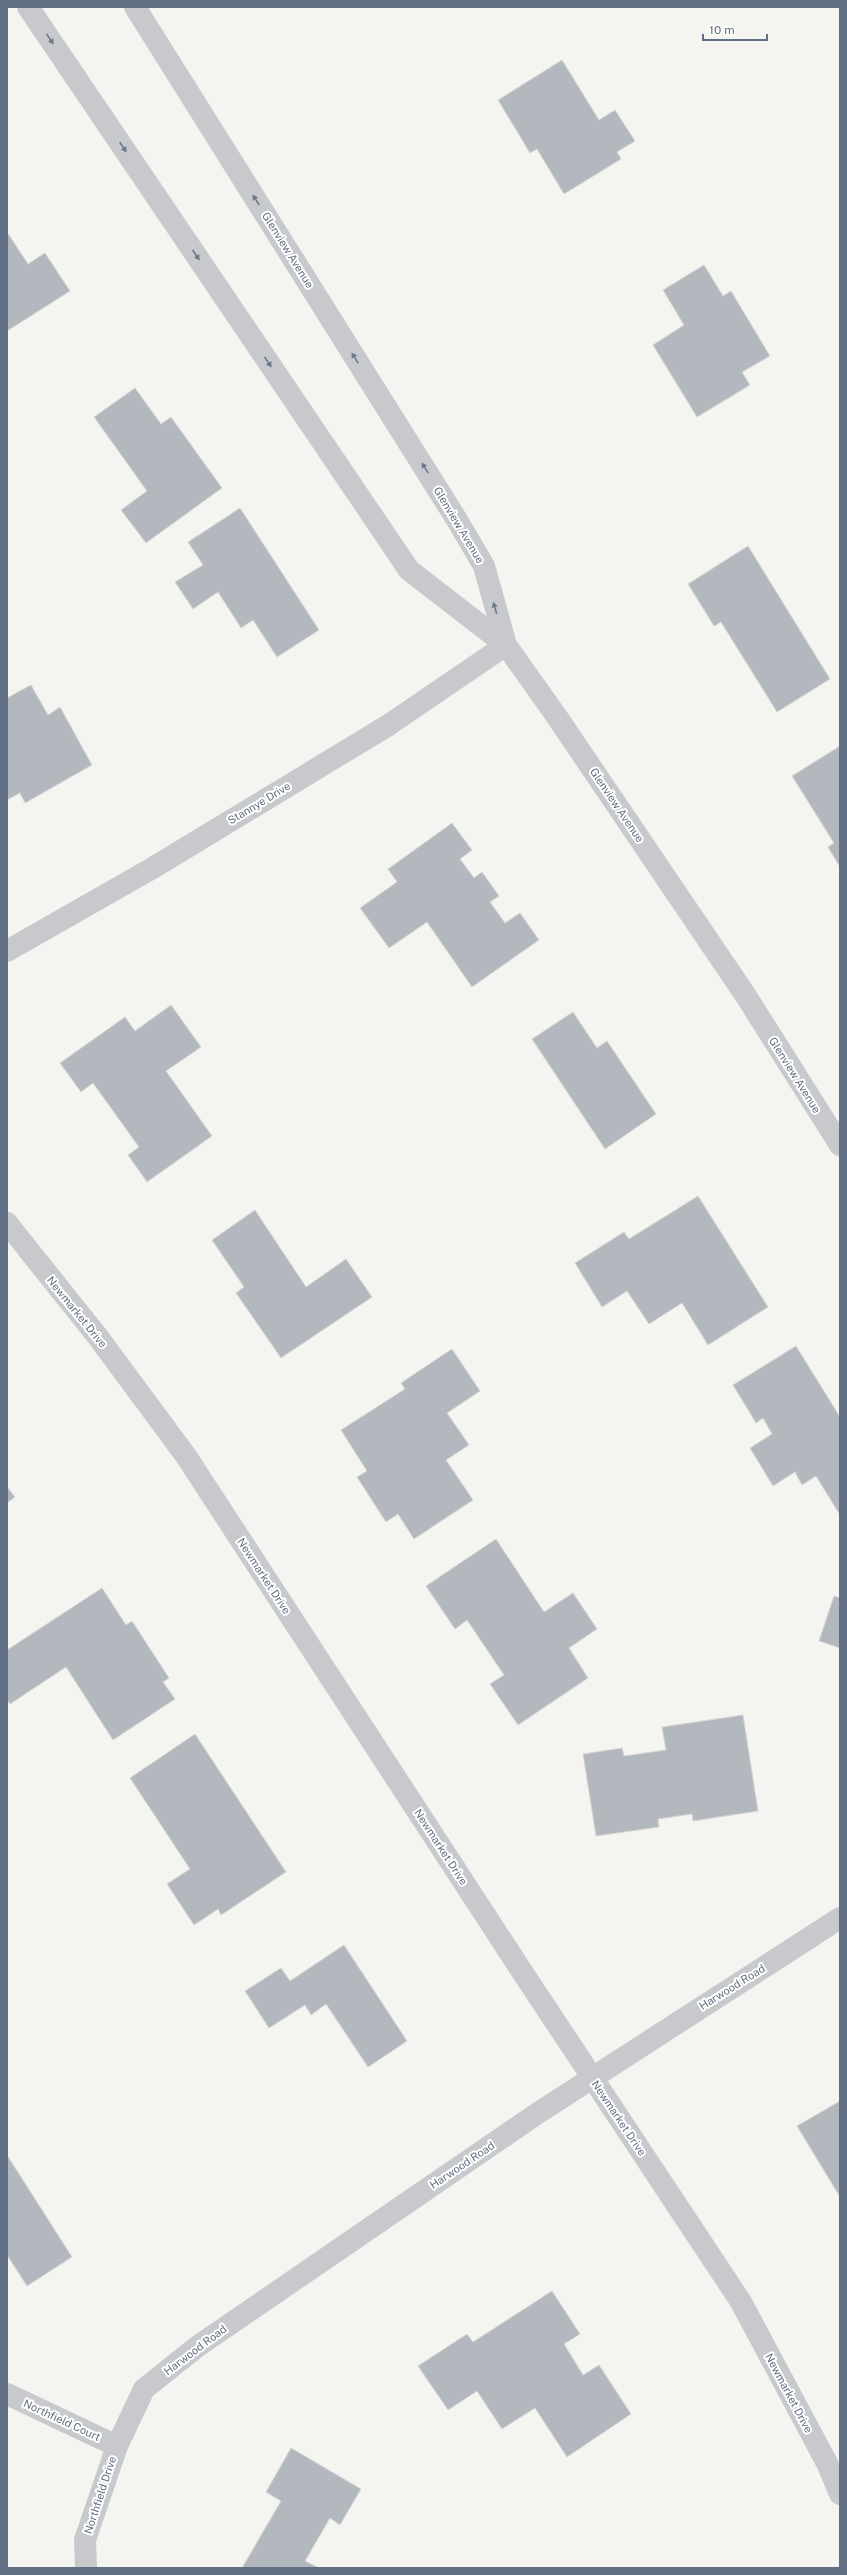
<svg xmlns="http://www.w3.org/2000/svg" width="847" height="2575" viewBox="0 0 847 2575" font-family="'Public Sans',sans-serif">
<rect width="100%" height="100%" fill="#f4f5f0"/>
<path fill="#b3b8be" stroke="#d6d6d3" d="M562,60L599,120L615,110L635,141L617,152L621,159L564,194L537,149L530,153L498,100Z
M7,232L28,264L45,253L70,291L7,331Z
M704,265L723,296L731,291L770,356L742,372L750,385L697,417L653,345L684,325L663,290Z
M135,388L161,424L171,417L222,488L146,543L121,510L147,491L94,417Z
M240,508L319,630L277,657L253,620L241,628L218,592L193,609L175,582L203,565L188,542Z
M748,546L830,679L777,712L721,622L714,626L688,584Z
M31,685L48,715L60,707L92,765L25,803L20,793L7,800V698Z
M840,746V867L828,847L834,843L792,776Z
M452,823L472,850L460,859L474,878L482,872L499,896L490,902L505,923L520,913L539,940L472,987L427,922L389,948L360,908L397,882L388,869Z
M171,1005L201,1047L166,1071L212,1136L147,1182L128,1155L139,1147L93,1083L81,1092L60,1063L125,1017L135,1031Z
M573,1012L597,1048L607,1041L656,1114L605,1149L532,1039Z
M698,1196L768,1307L708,1345L682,1303L649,1324L627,1291L602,1307L575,1263L624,1232L629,1239Z
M255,1210L306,1287L346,1259L372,1297L281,1358L236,1293L244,1287L212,1240Z
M796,1346L840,1417V1515L816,1476L802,1485L795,1472L773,1486L750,1448L772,1434L763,1418L756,1423L733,1385Z
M452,1349L480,1391L447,1413L469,1445L446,1460L473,1500L414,1539L398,1514L386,1522L357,1477L367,1471L341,1430L405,1389L401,1383Z
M7,1487L15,1497L7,1503Z
M496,1539L544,1612L573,1593L597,1629L569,1648L588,1678L518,1725L490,1684L504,1675L467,1620L455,1629L426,1586Z
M102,1588L126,1625L132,1621L169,1678L163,1682L175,1699L113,1740L66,1667L10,1704L7,1700V1650Z
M834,1596L840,1598V1648L819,1641Z
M743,1715L758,1811L693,1821L692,1814L658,1819L659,1827L596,1836L583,1754L622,1748L624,1756L666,1750L662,1727Z
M195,1734L286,1872L221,1915L218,1909L194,1925L167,1884L190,1869L130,1778Z
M344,1945L407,2041L368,2067L326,2004L311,2015L305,2005L269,2028L245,1991L281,1968L290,1981Z
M840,2101V2197L797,2126Z
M7,2155L72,2257L27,2286L7,2255Z
M552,2291L580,2334L564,2344L583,2375L599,2365L631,2414L567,2457L535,2408L502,2429L477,2391L448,2410L418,2366L467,2334L473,2342Z
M291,2448L361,2489L340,2525L330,2518L305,2561L319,2568H242L281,2501L266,2492Z"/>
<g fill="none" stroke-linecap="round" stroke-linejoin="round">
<path stroke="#c7c9cd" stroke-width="22" d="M28,7L409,570L506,645
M135,7L457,520L484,566L506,645L555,714L746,996L840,1145
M7,951L151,869L387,726L506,645
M7,1223L98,1337L186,1456L523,1973L741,2302L828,2465L840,2494
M7,2394L117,2446
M86,2568L85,2540L117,2446L144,2389L198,2346L538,2113L840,1918"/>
</g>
<defs><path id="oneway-solid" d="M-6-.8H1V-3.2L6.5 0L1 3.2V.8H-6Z"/></defs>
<g fill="#6b788b">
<use href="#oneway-solid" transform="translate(50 39) rotate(56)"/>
<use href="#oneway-solid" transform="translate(123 147) rotate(56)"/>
<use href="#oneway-solid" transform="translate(256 200) rotate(-122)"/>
<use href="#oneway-solid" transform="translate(196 255) rotate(56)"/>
<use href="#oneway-solid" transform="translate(355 358) rotate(-122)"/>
<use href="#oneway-solid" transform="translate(268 362) rotate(56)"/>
<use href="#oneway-solid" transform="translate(425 468) rotate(-122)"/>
<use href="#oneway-solid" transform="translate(495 608) rotate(-106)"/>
</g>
<g text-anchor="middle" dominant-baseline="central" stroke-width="4" stroke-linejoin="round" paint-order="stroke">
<g font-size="11" fill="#616f84" stroke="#fff">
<text transform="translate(288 250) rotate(58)">Glenview Avenue</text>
<text transform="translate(459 525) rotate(59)">Glenview Avenue</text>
<text transform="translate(259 803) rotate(-31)">Stannye Drive</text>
<text transform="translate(617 805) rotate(56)">Glenview Avenue</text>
<text transform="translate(795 1075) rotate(58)">Glenview Avenue</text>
<text transform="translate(77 1312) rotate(51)">Newmarket Drive</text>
<text transform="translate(264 1576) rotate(57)">Newmarket Drive</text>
<text transform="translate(441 1847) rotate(57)">Newmarket Drive</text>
<text transform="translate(732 1987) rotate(-32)">Harwood Road</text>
<text transform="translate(619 2118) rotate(56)">Newmarket Drive</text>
<text transform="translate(462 2165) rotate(-34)">Harwood Road</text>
<text transform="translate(195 2350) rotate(-37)">Harwood Road</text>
<text transform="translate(789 2393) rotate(62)">Newmarket Drive</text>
<text transform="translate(62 2420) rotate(25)">Northfield Court</text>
<text transform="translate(100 2495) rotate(-72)">Northfield Drive</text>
</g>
</g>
<rect width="847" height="2575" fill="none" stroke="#616f84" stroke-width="16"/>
<path d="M703 34v6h64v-6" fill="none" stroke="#616f84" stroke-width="2"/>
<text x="709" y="34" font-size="12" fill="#616f84" stroke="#ffffff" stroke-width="3" paint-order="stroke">10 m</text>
</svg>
